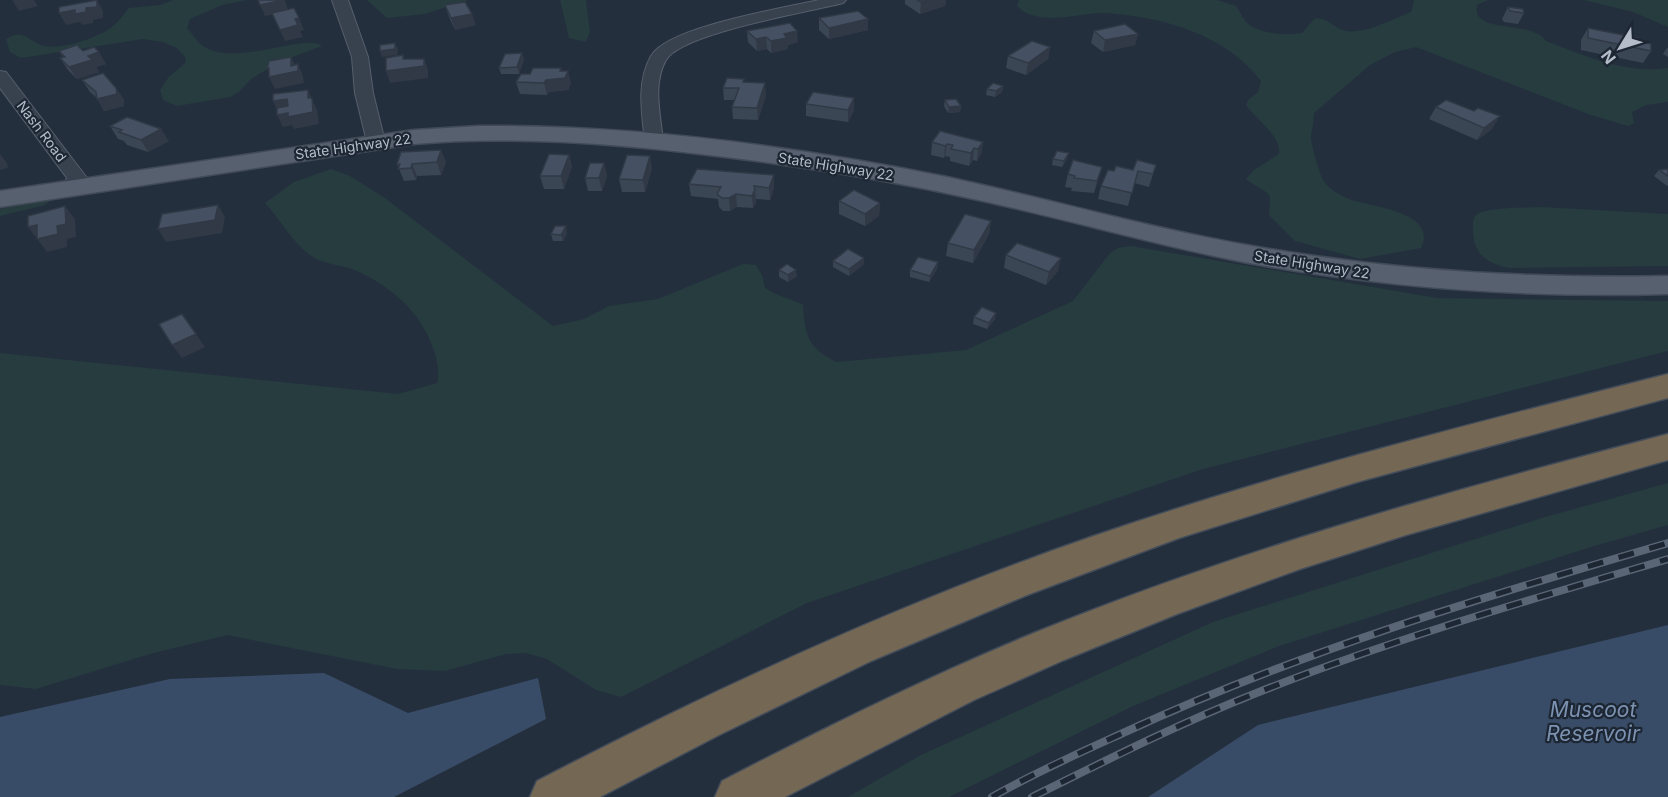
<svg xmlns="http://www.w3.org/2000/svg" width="1668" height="797" viewBox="0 0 1668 797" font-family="Inter,sans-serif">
<rect width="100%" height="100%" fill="#242f3e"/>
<path fill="#263c3f" d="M173,0H247L222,5L190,19L187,28C192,33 197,42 203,46C236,68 306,32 322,46L277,63L251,79L239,92L230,97L177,106L163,100L160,90L168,78L186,62L185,57L177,48L163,42L143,39L21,58L10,52L6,39C26,27 27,42 45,46C61,50 96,38 109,29C117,24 123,15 129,8L160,5Z
M367,0H468L425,14L387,18Z
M560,0H586L590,32L586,42L569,38Z
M1019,0H1217L1236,6C1240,11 1242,17 1246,22C1261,35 1284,35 1302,33L1315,18C1331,19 1333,28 1346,31C1367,34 1392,19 1411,12L1414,0H1488L1477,5C1471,35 1532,19 1546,41C1585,56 1625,74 1668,68V102L1646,105L1632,112L1634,123L1628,126L1588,114L1416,47L1395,52L1370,65L1314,113C1314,121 1312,128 1311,135C1310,142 1320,174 1323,180C1329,189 1339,195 1349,199C1369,207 1439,211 1421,248L1360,259L1295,241L1269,215L1270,196C1263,188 1254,186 1246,179L1254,170L1279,154C1281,135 1256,120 1246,105L1248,100L1258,92L1261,81C1225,34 1163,17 1106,13C1080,12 1038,28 1017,6Z
M1584,0H1668V27L1633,12Z
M331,169L350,176L385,198L553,326L584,319L609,306L658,299L743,264L756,265L762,275L765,288C777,296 790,298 803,305C805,335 807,348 837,362L966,350L1073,301L1110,253L1118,248L1131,246L1437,298L1668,301V351L1203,469L807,603L621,697L596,690L547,659L526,653L506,654L445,671L397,669L227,635L150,654L36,689L0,685V353L398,394L437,383C443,360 425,325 409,308C396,293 375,279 357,271C342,264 323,265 310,255C292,242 280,219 265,203L294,182Z
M54,197L45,205L0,216V209Z
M1541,207L1668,214V266L1509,268C1486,263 1473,254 1473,229C1473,224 1472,219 1476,215C1485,207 1528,208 1541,207Z
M1668,483V525L1591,547L1279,646L1133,706L949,797H848L921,755L1213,622L1545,517Z"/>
<path fill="#394c67" d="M1668,625V797H1148L1258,725Z
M324,673L408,713L538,678L546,719L394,797H0V717L170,679Z"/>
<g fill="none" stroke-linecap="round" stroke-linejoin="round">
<g stroke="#565f6c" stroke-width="2">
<path id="minor" d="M332,0H348L368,57L373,93L385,142L383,146H369L367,142L355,93L352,57Z
M819,0H846L843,3C809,12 681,33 666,60C652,84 661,117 663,142L661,146H647L645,142C642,113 636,83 651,56C667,27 784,8 819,0Z
M0,71L6,72L87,178L80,191H66L63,187L67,178L0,88Z"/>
</g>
<g stroke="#414a57" stroke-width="3">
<path id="major" d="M479,126C635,125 794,146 947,177C1045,198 1142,226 1241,244C1382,270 1525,279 1668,276V294C1525,298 1384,288 1243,262C1156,245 1070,220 983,201C889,180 795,165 700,154C605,143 510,136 414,144L0,207V191L414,130Z"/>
</g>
<g stroke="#434c59" stroke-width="3">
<path id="highway" d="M1668,374V398L1357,482L1179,538L1027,595L871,661L719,735L600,797H530L537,781C716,688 900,603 1091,537C1280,472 1474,423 1668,374Z
M1668,434V460L1406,535L1300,569L1177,614L1064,660L974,700L785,797H715L722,781C824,728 927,677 1034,633C1240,549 1453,490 1668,434Z"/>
</g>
<use href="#minor" fill="#38414e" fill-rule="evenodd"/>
<use href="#major" fill="#56606e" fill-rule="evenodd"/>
<use href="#highway" fill="#746855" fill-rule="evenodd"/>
<g stroke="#5a6575" stroke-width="8">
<path id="rail" d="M992,797C1034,773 1079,753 1123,733C1298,652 1483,597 1668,543
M1032,797C1105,761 1178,724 1254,694C1389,640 1529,600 1668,559"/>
</g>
<use href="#rail" stroke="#1d2633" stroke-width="5" stroke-dasharray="16" stroke-linecap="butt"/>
</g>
<path fill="#3b4654" d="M905,0H946L945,6L920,14L905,4Z
M445,5L476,25L455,30L449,17Z
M1508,7L1524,13L1518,24L1504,22L1502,19Z
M819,18L868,30L829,39L819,30Z
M1588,28L1639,40L1651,51L1643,63L1581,50V40Z
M747,31L798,42L788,45V49L771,53L767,49L757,51L748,42Z
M1094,31L1138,34L1135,45L1103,52L1091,43Z
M1050,47L1048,59L1026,75L1006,68L1008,56Z
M1667,48H1668V57L1663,54Z
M59,51H83L106,64L96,67L99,72L77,79L68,70L60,58L63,57Z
M524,59L519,74H501L499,68Z
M562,71L571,83L568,90L549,92L547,95L520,94L516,82L530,74Z
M82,80L116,88L124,100V106L104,111L97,98L90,92Z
M745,82L766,95L758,120L733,119L732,107L735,100H724L723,88Z
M1003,86L1002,92L995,97L986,95L987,89Z
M854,98V110L848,122L806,116V104Z
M945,100L961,106L960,112L948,113L944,106Z
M1436,107L1492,129L1477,140L1429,119Z
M110,126L169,141L148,152L127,145L124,141L118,139Z
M932,142H983L981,154L977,161L973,160L969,166L950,161V157L945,156L944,158L931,155Z
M401,152L446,162L441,175L417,176L416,180L404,181L397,164Z
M569,155L572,167L564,189H544L540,176Z
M1053,159H1067L1062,167L1052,165Z
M604,163L607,176L602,191H588L585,178Z
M1156,165L1149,187L1134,183L1128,206L1098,199L1101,186L1114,171L1133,170Z
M1102,167L1094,193L1071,191L1072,188L1065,187L1068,174Z
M652,168L645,192H622L619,179Z
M697,169L774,188L770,200L756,199V202L753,208L737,207L730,211H723L719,207L718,199L691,196L689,184Z
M1668,169V185L1667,186L1654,176L1659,170Z
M839,201L880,203L879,216L865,226L839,214Z
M991,221L989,234L973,263L946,256L948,243Z
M567,233L563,241H553L551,234Z
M1006,255L1058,271L1046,285L1004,268Z
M833,261L864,264L849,276L833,267Z
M938,262L937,269L929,282L910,277V270Z
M779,270L797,276L788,282L779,277Z
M974,317L995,319L987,329L973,324Z"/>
<path fill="#303945" d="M12,0H34L38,6L19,11Z
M97,0L103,11V18L93,20V23L82,25L80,22L66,25L59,13L86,8Z
M285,0L289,12L265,16L260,5Z
M929,0H946L945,6L920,14L921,2Z
M472,14L476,25L455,30L451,18Z
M299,18L304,30L300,31L303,37L285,41L280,30L295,19Z
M868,19V30L829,39V28Z
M797,31L798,42L788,45V49L771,53V41L784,34Z
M1138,34L1135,45L1103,52L1105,40Z
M766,37L767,49L757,51L756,39Z
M395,43L398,49L397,55L382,57L380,51Z
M1050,47L1048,59L1026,75L1028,63Z
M99,52L106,64L96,67L99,72L77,79L69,67L88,56Z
M522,53L524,59L519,74L517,67Z
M403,55L407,67L424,59L428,70V78L390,83L386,71L403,59Z
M291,57L297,69L298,64L303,76L304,83L275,89L269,77L271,76L267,68L291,66Z
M561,68L563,78L568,71L571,83L568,90L549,92L547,95L544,83L546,80L560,71Z
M765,83L766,95L758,120L757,108Z
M1003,86L1002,92L995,97L996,91Z
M116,88L124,100V106L104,111L97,99Z
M308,90L317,110L319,124L294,129L292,125L283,127L277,115L288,113L308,98Z
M854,98V110L848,122V110Z
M287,99L293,111L279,114L273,101Z
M961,106L960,112L948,113L949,107Z
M1500,116L1492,129L1477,140L1484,128Z
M161,129L169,141L148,152L141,140Z
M983,142L981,154L977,161L978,149Z
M947,144L945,156L944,158L945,146Z
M974,148L973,160L969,166L971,153Z
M441,150L446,162L441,175L437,162Z
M1069,153L1067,159L1062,167L1064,161Z
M0,154L7,163L8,168L0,170Z
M569,155L572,167L564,189L561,176Z
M650,156L652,168L645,192L643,180Z
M604,163L607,176L602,191L599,178Z
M412,164L417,176L416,180L411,168Z
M1102,167L1099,179L1094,193L1097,181Z
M774,175V188L770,200L769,188Z
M755,189L756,202L753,208L752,196Z
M736,194L737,207L730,211L729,198Z
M880,203L879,216L865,226V214Z
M218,205L225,217L222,233L166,242L158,229Z
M65,206L75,219L76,237L67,239V247L47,252L28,227L37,225L57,226Z
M991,221L989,234L973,263L974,250Z
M566,226L567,233L563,241L561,235Z
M864,258V264L849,276V269Z
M1061,258L1058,271L1046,285L1049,272Z
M938,262L937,269L929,282L930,276Z
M796,270L797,276L788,282V275Z
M996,313L995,319L987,329L989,323Z
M196,334L205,347L182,358L172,345Z"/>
<path fill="#455162" stroke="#303945" stroke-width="1.5" d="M97,0V7L86,8V12L75,14V10L59,13V7Z
M258,0H284L260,5Z
M917,0H929L921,2Z
M465,2L472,14L451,18L445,5Z
M1508,7L1523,9L1524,13L1510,11Z
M294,8L299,18L295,19L298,25L280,30L272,13Z
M858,11L868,19L829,28L819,18Z
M790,23L797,31L784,34L787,38L771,41L766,37L756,39L747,31Z
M1125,24L1138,34L1105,40L1094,31Z
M1588,28L1638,38L1639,40L1651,44V51L1588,38Z
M1032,41L1050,47L1028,63L1008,56Z
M395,43V49L380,51V45Z
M77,45L83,51L94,47L99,52L88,56L92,60L69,67L60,58L65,57L59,51Z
M522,53L517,67L499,68L505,54Z
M403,55V59H424V66L386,71V58Z
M291,57V66L298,64V71L269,77V68H267L269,61Z
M533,68H561L560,71H568L565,78L546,80L544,83L516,82L521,74H530Z
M103,73L116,88L117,94L97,99L96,92L82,80Z
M727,78L744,79L743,82L765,83L757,108L732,107L739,88H723Z
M993,83L1003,86L996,91L987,89Z
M308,90V98H312L313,112L288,117V113L277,115V108L288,106L287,99L273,101V94Z
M813,92L854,98L848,110L806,104Z
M956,99L961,106L949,107L945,100Z
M1446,100L1474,111L1478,108L1500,116L1484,128L1436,107Z
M127,117L161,129L141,140L119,132L122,130L110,126Z
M940,131L983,142L978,149L974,148L971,153L951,149L953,145L947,144L945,146L932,142Z
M441,150L437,162L412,164L411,168L398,169L400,164H397L401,152Z
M1057,151L1069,153L1064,161L1053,159Z
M549,154L569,155L561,176H540Z
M627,155L650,156L643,180L619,179Z
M1073,160L1102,167L1097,181L1074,178L1075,176L1068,174Z
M1137,160L1156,165L1153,174L1138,171L1132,193L1101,186L1108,170L1114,171L1116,166L1133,170Z
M590,163H604L599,178H585Z
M697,169L774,175L769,188L754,186L755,189L752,196L736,194L729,198H722L717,194L721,187L689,184Z
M1668,169V176L1659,170Z
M854,190L880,203L865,214L839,201Z
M218,205L215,220L158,229L162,214Z
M65,206L66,224L57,226L58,234L37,239V225L28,227V216Z
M965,214L991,221L974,250L948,243Z
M555,226H566L561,235L551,234Z
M1017,243L1061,258L1049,272L1006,255Z
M848,249L864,258L849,269L833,261Z
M918,257L938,262L930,276L910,270Z
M787,264L796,270L788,275L779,270Z
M982,307L996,313L989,323L974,317Z
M182,314L196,334L172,345L159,324Z"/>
<g text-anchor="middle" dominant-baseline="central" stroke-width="4.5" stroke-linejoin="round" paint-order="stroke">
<g font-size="14" fill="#b4bcc9" stroke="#1d2633">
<text transform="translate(42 131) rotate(53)">Nash Road</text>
<text transform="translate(353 146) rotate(-8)">State Highway 22</text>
<text transform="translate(836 166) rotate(9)">State Highway 22</text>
<text transform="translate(1312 264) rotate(9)">State Highway 22</text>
</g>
<g font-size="21" font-style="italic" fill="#7c92b1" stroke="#1d2633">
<text x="1593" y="709">Muscoot<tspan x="1593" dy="24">Reservoir</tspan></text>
</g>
</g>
<g transform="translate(1620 48) rotate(232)" stroke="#1d2633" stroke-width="4.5" paint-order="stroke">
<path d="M0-4.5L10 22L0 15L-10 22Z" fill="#b4bcc9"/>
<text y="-9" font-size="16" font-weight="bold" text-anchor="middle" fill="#b4bcc9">N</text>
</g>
</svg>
